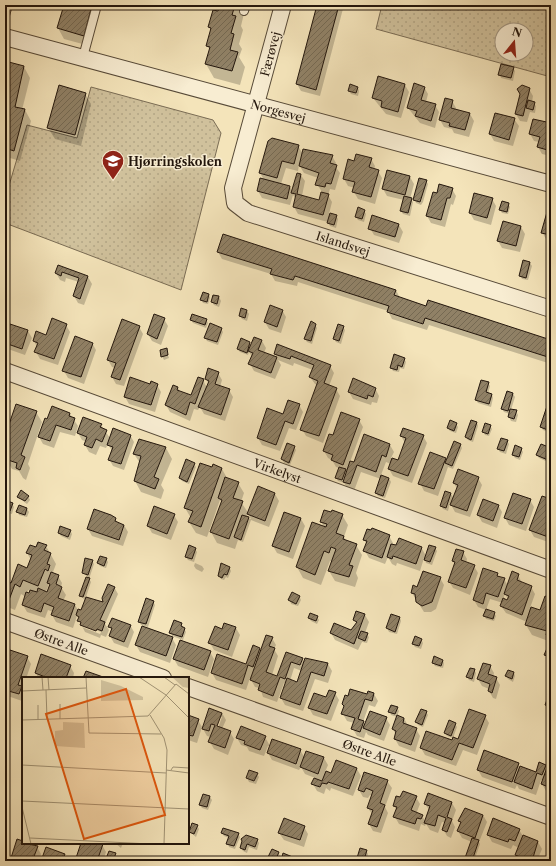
<svg xmlns="http://www.w3.org/2000/svg" width="556" height="866" viewBox="0 0 556 866" font-family="'Libre Caslon Text',serif">
<defs>
<pattern id="park-dots" width="8" height="8" patternUnits="userSpaceOnUse"><rect width="8" height="8" fill="#d0c19c"/><path d="M2 2h.1M6 6h.1" fill="none" stroke="#b2a585" stroke-width="1.8" stroke-linecap="round"/></pattern>
<pattern id="building-hatch" width="6" height="6" patternUnits="userSpaceOnUse"><rect width="6" height="6" fill="#908166"/><path d="M-1 1l2-2M0 6l6-6M5 7l2-2" fill="none" stroke="#756952"/></pattern>
</defs>
<rect width="100%" height="100%" fill="#f4e4ba"/>
<filter id="stains"><feTurbulence type="fractalNoise" baseFrequency=".005" numOctaves="4"/><feColorMatrix values="0 0 0 0 .2 0 0 0 0 .09 0 0 0 0 .02 0 0 0 .5 -.17"/></filter>
<radialGradient id="worn" r=".72"><stop offset=".6" stop-color="#630" stop-opacity="0"/><stop offset="1" stop-color="#630" stop-opacity=".3"/></radialGradient>
<path fill="url(#park-dots)" stroke="#7a6c54" fill-rule="evenodd" d="M382,5H551V77L376,29ZM502,30H526V54H502Z
M91,87L213,120L221,133L181,290L5,223V199L27,125L77,138Z"/>
<path fill="#0003" fill-rule="evenodd" d="M65,5H101L90,46L64,39L58,28Z
M221,5H246L241,26L243,30L239,44L242,49L239,57L245,67L240,85L214,78L206,64L210,50L207,46L211,31L209,27L219,12Z
M318,5H344L320,96L301,91L297,84Z
M5,62L24,67L30,78L22,110H25L31,121L20,161L10,158L5,174Z
M513,68L515,71L513,81L501,78L500,75Z
M405,85L409,92L401,118L386,114L373,98Z
M424,87L428,94L426,102L435,105L439,112L435,128L420,123L408,108Z
M358,88L359,91L358,96L351,94L349,91Z
M529,89L533,96L532,102L536,106L535,113L530,112L527,122L520,121L516,114Z
M85,94L91,104L81,146L55,139L48,128Z
M452,101L456,108V110L470,114L474,121L469,137L454,133L452,129L444,127L440,120Z
M514,119L519,126L513,146L494,141L490,134Z
M551,124V156L542,154L538,147L539,142L534,141L530,134Z
M298,146L303,154L332,156L336,163L335,166L340,173L335,190L330,189L328,195L332,202L329,214L336,216L338,219L336,228L330,226L328,222L298,214L294,207L296,199L293,195L290,205L262,198L258,191L264,180L260,173ZM299,165L304,173L318,178L317,184L322,192L320,202L302,196L305,181L300,174L293,192L290,187L281,184L286,168L298,171Z
M371,159L375,166L374,170L378,171L382,178L375,204L358,199L354,192L355,188L348,186L344,179L354,162Z
M410,177L414,184L410,199L413,202L410,216L403,214L401,211L404,200L387,196L383,189Z
M426,181L428,184L423,202L421,205L416,203L415,200Z
M452,189L456,196L453,205L451,204L445,227L431,223L427,216L437,194Z
M492,199L496,206L491,225L474,220L470,213Z
M508,204L510,207L508,214L502,213L500,210Z
M364,211L366,214L364,222L358,220L356,217Z
M551,215V241L546,239L542,232Z
M503,222L521,227L525,234L520,252L502,248L498,241Z
M399,225L403,232L399,243L374,235L370,228Z
M218,252L396,290L400,298L427,307L551,340V364L429,325L427,330L392,319L388,311L298,282L297,286L275,281L271,274L222,259Z
M524,261L530,263L532,266L528,280L522,279L520,275Z
M58,266L88,277L92,284L84,305L78,303L74,296L79,282L66,278L65,282L60,280L56,273Z
M209,295L210,298L208,304L203,303L201,299Z
M214,296L219,297L221,301L219,307L214,305L212,302Z
M242,309L247,311L249,314L247,321L242,319L240,316Z
M282,310L286,317L281,333L269,329L265,322Z
M154,315L164,319L168,326L161,345L152,341L148,334Z
M191,320H206L208,323L206,328L193,323Z
M11,325L28,331L32,338L25,355L8,349L5,343Z
M66,325L70,332L58,365L40,359L36,352L37,347L34,341Z
M315,325L317,328L312,344L307,342L305,339Z
M139,327L143,334L124,386L116,384L112,377L115,368L112,367L108,360Z
M343,327L345,330L341,344L336,342L334,339Z
M221,329L223,332L218,345L207,341L205,337Z
M262,341L266,348L264,353L278,358L275,354L278,346L330,366L334,373L329,386L336,389L340,396L323,443L306,436L302,429L318,385L315,384L310,377L313,370L294,363L293,366L278,360L281,365L275,379L254,371L250,364L252,357L249,352L248,355L240,352L238,349L250,343L251,346Z
M92,343L96,350L84,384L68,378L64,371Z
M166,350L169,358L164,360L162,356Z
M404,359L406,362L404,369L400,368L399,372L393,371L391,367Z
M218,373L222,380L220,387L229,390L233,397L225,421L204,414L200,407L198,410L194,409L190,421L170,412L166,405L173,386L178,388L180,392L192,396L203,380L207,388L209,384L206,379Z
M354,379L375,388L379,396L377,403L372,402L371,405L353,399L349,392Z
M488,383L490,386L488,394L492,395L493,398L491,407L478,403L476,400Z
M150,385H157L161,392L155,412L129,404L125,397Z
M5,391L11,401L7,412L11,421L36,412L42,422L28,464L30,468L26,480L23,478L19,471L12,469L6,458Z
M507,392L513,394L515,397L511,410L516,411L518,415L516,422L511,421L509,417L510,414L504,412L502,409Z
M299,405L303,412L296,430L289,428L280,451L262,445L258,438Z
M53,407L70,414L78,426L75,436L60,432L54,448L43,444L39,437Z
M551,408V430L550,433L543,430L541,427Z
M359,420L363,427L350,462L355,464L390,445L394,452L391,458L398,461L405,443L401,436H423L427,443L412,483L393,476L389,469L391,464L386,462L381,475L389,478L391,482L385,498L378,496L376,493L381,479L361,472L354,491L348,489L344,483L338,481L336,478L340,468L336,467L332,460L328,458L324,451L333,436Z
M477,423L478,426L473,442L468,440L466,437Z
M456,424L458,427L456,433L450,431L448,428Z
M101,425L110,438L130,435L134,442L124,470L113,466L109,459L112,451L108,444L106,448L100,446L96,455L89,452L85,445L87,442L82,440L78,433Z
M490,426L492,429L489,436L485,435L483,431Z
M139,440L166,448L172,459L161,485L164,490L161,499L141,492L135,481L140,463L134,454Z
M507,441L509,444L506,454L500,452L498,449Z
M460,444L462,448L453,469L448,467L438,496L424,491L420,483L445,459L447,462Z
M541,445L551,449L550,463L539,458L537,455Z
M294,447L296,450L290,465L284,463L282,459Z
M521,449L523,452L520,460L515,458L513,455Z
M194,464L196,467L189,484L182,481L180,478Z
M213,468L222,469L227,478L238,483L244,493L241,502L249,514L275,494L279,501L269,527L251,520L243,542L238,540L235,549L217,543L211,532L222,503L220,500L207,537L196,533L189,522L191,518L185,508ZM248,514L251,519L246,517Z
M478,478L482,485L470,517L455,512L450,503L448,511L443,509L441,506L446,492L451,494L454,499L457,489L454,483Z
M28,496L30,500L27,504L18,497Z
M530,500L534,507L526,531L509,525L505,518Z
M5,501L12,504L14,507L12,514L5,512Z
M551,501V543L534,537L530,530Z
M498,505L502,512L497,528L482,522L478,515Z
M19,507L27,509L29,512L27,517L19,515L18,512Z
M174,515L178,522L171,540L152,533L148,526Z
M342,515L348,525L344,537L346,541L356,545L362,555L356,573L358,578L355,587L335,581L329,571L332,562L330,561L321,585L303,578L297,567L313,524L325,528L321,522Z
M115,519L118,523L124,525L128,532L123,546L92,536L88,529Z
M301,519L305,526L293,559L277,553L273,546Z
M70,530L72,534L70,540L61,536L59,533Z
M389,536L393,543V545L421,547L426,556L435,548L437,551L432,565L426,563L424,558L420,571L397,563L396,566L392,564L388,557L385,564L369,558L365,551L367,544L364,540Z
M46,546L56,564L53,572L58,576L62,583L61,587L66,595L63,601L75,605L78,610L82,611L86,601L81,596L88,577L83,573L92,561L94,564L89,579L91,582L86,597L104,604L114,587L118,594L105,624L109,630L106,637L101,635L100,638L85,632L77,616L73,628L56,622L52,615L53,612L48,610L45,618L27,612L23,605L26,597L21,594L15,610L5,606V582L12,584L28,569L31,560L27,553ZM49,584L50,586L48,593L46,592ZM28,590L31,591L30,595L27,594ZM82,625L101,632L100,634L82,627Z
M195,549L197,552L194,562L188,560L186,557Z
M463,552L467,559L466,563L474,566L478,573L470,595L453,588L449,581L455,565L453,561Z
M106,559L108,562L106,568L100,566L98,563Z
M195,563L202,566L204,569L202,572L196,569L194,566Z
M229,567L231,571L228,578L226,577L224,580L221,579L219,575Z
M497,574L499,577L504,579L508,586L518,575L522,583L531,587L535,594L530,608L540,611L551,599V642L532,635L526,625L527,622L506,613L501,606L503,603L490,599L486,610L494,613L496,616L494,621L486,619L484,615L486,610L478,607L474,600ZM505,594L509,601L503,599Z
M440,578L444,585L436,609L431,612H424L412,593Z
M299,596L301,600L298,606L291,604L290,600Z
M153,602L155,605L148,627L141,625L139,621Z
M357,613L365,615L369,622L365,633L369,637L367,643L362,642L358,650L335,640L331,633L351,632L357,624L354,619Z
M317,617L319,620L317,624L311,621L309,618Z
M400,618L401,621L397,634L389,632L387,628Z
M181,624L186,632L183,640L172,636L171,633Z
M130,625L134,632L128,648L114,643L110,636L112,632L110,627Z
M236,628L240,635L232,657L214,650L210,643L223,630Z
M172,638L176,645L170,663L140,652L136,645Z
M272,638L276,645L274,649L278,656L272,675L278,677L287,653L302,659L305,663L306,659L328,664L332,671L328,683L315,679L303,711L285,705L281,698L286,684L284,683L277,702L263,697L260,688L255,687L250,678L246,690L216,680L212,673L247,665L259,648L261,652ZM294,668L302,671L297,683L290,681Z
M421,639L423,643L421,649L415,647L413,644Z
M5,644L8,649L5,656Z
M548,647L551,648V659L545,655Z
M210,652L214,659L208,677L178,666L174,659Z
M27,657L31,664L27,676L33,678H23L22,701L5,695V667Z
M443,660L444,664L443,668L435,666L433,662Z
M70,666L74,673L73,678H38L36,673Z
M490,666L494,673L493,677L496,678L500,685L496,699L493,698L489,691V689L482,686L478,679Z
M474,670L476,673L474,682L469,680L467,677Z
M514,673L515,676L513,682L508,679L506,676Z
M335,693L339,700L331,721L313,715L309,708Z
M374,694L378,701L375,707L369,705L363,722L365,725L386,718L390,725L384,741L368,735L366,732L364,738L357,736L353,729L354,723L347,721L343,714L345,708L343,704Z
M551,700V709L546,705Z
M397,708L399,711L397,716L404,718L408,726L416,729L420,736L415,752L399,746L395,739L396,735L393,729L397,717L391,715L390,711Z
M426,712L428,715L423,727L418,725L417,722Z
M222,713L226,720L222,729L230,732L234,739L228,755L214,749L210,742L211,737L207,736L203,729ZM220,717H222L217,731L215,730Z
M188,716L198,720L202,727L197,743L188,740Z
M485,716L489,723L477,755L463,750L456,766L425,755L421,748L452,741L453,738L447,736L445,733L455,724L457,727L453,738L458,740Z
M265,737L270,746L300,750L305,758L307,752L324,758L328,765L325,772L332,774L357,769L361,776L353,796L331,788L330,791L326,788L324,794L317,791L313,784L315,778L305,774L301,767L299,770L272,760L268,753L270,746H268L264,756L249,751L247,747L241,745L237,738Z
M518,763L520,768L536,773L545,765L548,769L551,763V793L546,791L542,784L544,781L541,780L536,795L519,789L517,785L515,789L482,777L478,770Z
M257,774L259,777L256,784L249,782L247,778Z
M387,781L392,788L385,807L388,813L381,833L373,831L369,824L372,814L368,808L372,796L370,795L368,798L363,797L359,790Z
M210,797L212,800L208,810L202,808L200,805Z
M416,797L420,804L416,814L422,816L426,822L430,811L425,804L452,803L456,810L452,821L455,827L451,838L447,836L443,829L445,823L442,822L438,833L430,830L426,824L425,826L421,824L419,831L399,824L395,817L397,810L394,806Z
M483,815L487,822L479,842L480,844L474,861H468L466,858L472,842L462,838L458,831L461,824L459,821Z
M197,826L199,829L196,837L190,832Z
M304,827L308,834L304,847L284,840L279,833Z
M519,830L523,836L538,842L542,849L537,861H511L517,860V855L519,848L513,845L511,849L492,842L488,835Z
M222,833L238,834L240,837L235,849L229,847L228,844L229,838L224,836Z
M5,839L10,846L5,859Z
M257,840L259,843L257,850L249,847L247,853L243,851L241,848L243,841Z
M23,842L37,847L41,854L39,861H14L12,858Z
M82,843L102,845L106,852L103,861H76Z
M115,843H123L121,848Z
M366,851L368,854L366,861H360L358,857Z
M278,853L280,856L277,861H268Z
M115,854L119,861H106Z
M64,855L68,861H42Z"/>
<path fill="url(#building-hatch)" stroke="#23160c" d="M64,5H92L84,36L57,28Z
M220,5H235L232,15L236,16L231,33L234,34L230,50L238,52L232,71L205,64L210,47L206,46L211,28L208,27L213,10L218,11Z
M317,5H339L316,90L296,84Z
M5,61L24,66L15,107L25,109L14,151L5,148Z
M501,64L514,67L511,78L498,75Z
M378,76L405,84L398,112L381,107L382,101L372,98Z
M414,83L425,87L421,100L436,104L431,121L415,116L417,111L407,108Z
M350,84L358,87L356,93L348,91Z
M59,85L86,93L75,135L47,128Z
M522,85L530,88L523,116L515,114L520,94L517,89Z
M445,98L453,100L451,108L470,113L465,130L449,126L450,123L439,120Z
M528,100L535,102L533,110L526,108Z
M495,113L515,118L509,140L489,134Z
M533,119L551,123V151L537,147L540,137L529,134Z
M272,138L299,145L294,164L282,161L277,178L259,173L268,141Z
M303,149L333,155L330,163L337,165L331,184L326,183L325,187L315,185L319,173L299,166Z
M356,154L372,158L369,167L379,170L371,197L352,192L355,182L343,179L348,159L354,161Z
M387,170L410,176L405,195L382,189Z
M297,173L301,174L297,194L319,200L321,192L329,194L323,215L293,207L296,194L291,193Z
M260,178L290,186L287,199L257,191Z
M419,178L427,180L420,202L413,200Z
M439,184L453,188L450,198H447L441,220L426,216L433,192L437,193Z
M474,193L493,198L487,218L469,213Z
M404,196L412,198L408,213L400,211Z
M502,201L509,203L507,212L499,210Z
M358,207L365,210L362,219L355,217Z
M547,212L551,214V235L541,233Z
M330,213L337,215L334,225L327,223Z
M372,215L399,224L395,237L368,229Z
M503,221L521,226L516,246L497,241Z
M223,234L396,290L394,295L426,306L428,300L551,340V358L425,318L423,324L387,312L389,306L295,276L293,280L270,274L272,269L217,252Z
M523,260L530,262L526,278L519,276Z
M58,265L88,276L80,299L73,296L79,278L62,272L61,276L55,273Z
M203,292L209,294L207,302L200,300Z
M213,295L219,296L217,304L211,302Z
M270,305L283,310L277,327L264,322Z
M241,308L247,310L245,318L239,316Z
M154,314L165,318L157,339L147,334Z
M192,314L207,319L205,325L190,320Z
M52,318L67,324L54,359L34,352L38,343L33,341L36,331L46,335Z
M122,319L140,326L120,380L111,377L116,363L107,360Z
M311,321L316,324L311,341L304,339Z
M210,323L222,328L217,342L204,338Z
M10,324L28,330L22,349L5,343Z
M338,324L344,326L339,341L333,339Z
M75,336L93,343L81,377L62,371Z
M254,337L262,340L258,350L277,357L271,373L248,364L253,353L248,351Z
M241,338L250,342L247,353L237,349Z
M277,344L331,365L324,383L337,388L319,436L300,430L318,381L309,377L314,365L291,356L290,359L274,354Z
M167,348L168,355L161,357L160,350Z
M394,354L405,358L402,367L398,365L397,370L390,368Z
M208,368L219,372L215,384L230,389L221,415L198,407L209,381L205,379Z
M130,377L150,384L151,381L158,384L151,405L124,397Z
M198,377L204,379L195,404L190,402L186,415L165,405L173,385L178,387L177,390L191,395Z
M353,378L376,388L373,397L368,395L367,399L348,392Z
M481,380L489,382L486,392L492,394L489,404L475,400Z
M507,391L513,393L508,411L501,409Z
M288,400L300,404L293,424L285,421L276,445L257,438L267,408L283,414Z
M16,404L37,411L21,455L25,457L20,470L16,468L17,463L5,459L8,450L5,449V436Z
M52,406L70,413L69,416L75,418L71,430L56,425L50,441L38,437L45,418L47,419Z
M547,406L551,407V422L548,430L540,427Z
M510,409L517,410L514,419L508,417Z
M341,412L360,419L343,465L331,460L333,455L323,451L329,434L333,435Z
M83,417L102,424L100,427L107,430L102,442L96,439L92,448L84,445L87,437L77,433Z
M450,420L457,423L454,431L447,428Z
M471,420L477,422L471,440L465,437Z
M485,423L491,425L488,434L482,432Z
M113,428L131,435L121,464L108,460L113,447L107,445Z
M403,428L424,435L408,476L388,469L392,458L398,460L406,438L400,436Z
M364,434L390,444L386,457L382,455L376,472L357,465L350,484L343,482L350,461L354,462Z
M501,438L508,440L504,451L497,449Z
M139,439L166,447L154,477L159,479L155,489L134,481L141,456L133,454Z
M454,441L461,444L452,466L445,463Z
M287,443L295,446L289,463L281,459Z
M541,444L551,448L548,460L536,455Z
M515,445L522,448L519,457L512,455Z
M430,452L446,458L434,489L418,484Z
M186,459L195,463L187,482L179,478Z
M200,463L212,467L213,464L222,468L201,527L188,522L193,511L184,508Z
M339,467L346,469L342,480L335,478Z
M458,469L479,477L467,511L450,505L458,485L453,483Z
M381,475L389,478L383,496L375,493Z
M225,477L239,482L233,498L243,501L229,539L210,532L222,500L218,498Z
M258,486L275,493L265,521L247,514Z
M21,490L29,496L25,501L17,497Z
M445,491L451,493L446,508L440,506Z
M513,493L531,499L522,524L504,518Z
M542,496L551,499V538L529,530Z
M483,499L499,505L493,521L477,515Z
M5,500L13,503L10,511L5,510Z
M19,505L27,508L25,515L16,512Z
M154,506L175,514L167,534L147,526Z
M94,509L111,515L116,518L115,521L124,525L119,540L87,529Z
M324,510L331,512L332,510L343,514L336,533L344,536L343,539L357,544L349,565L353,566L349,577L328,571L336,549L331,547L329,553L324,551L315,575L296,567L312,522L326,527L327,524L320,522Z
M284,512L301,518L289,552L272,546Z
M242,515L249,517L241,540L234,537Z
M60,526L71,530L68,537L58,533Z
M372,528L390,535L382,558L363,551L367,541L363,540L367,529L371,530Z
M399,538L422,547L416,564L393,556L392,559L387,557L391,544L396,545Z
M38,542L47,545L44,550L51,553L47,564L50,565L48,571L45,569L38,586L23,580L20,587L15,584L9,600L5,598V580L11,583L18,564L27,568L32,555L26,553L30,545L36,547Z
M189,545L196,548L192,559L185,557Z
M429,545L436,547L430,562L424,560Z
M456,549L464,551L461,560L475,565L466,588L448,582L455,562L452,561Z
M100,556L107,558L104,566L97,563Z
M85,558L93,560L88,575L82,573Z
M221,563L230,567L227,575L224,574L222,578L218,576Z
M483,568L498,573L497,576L505,578L498,597L486,593L483,604L473,600Z
M423,571L441,577L432,602L422,606L416,602L415,594L411,593L413,585L417,587Z
M512,571L519,574L517,580L532,586L522,615L500,606L503,598L507,600L509,596L504,594Z
M51,572L59,575L56,584L62,587L58,598L75,604L69,621L51,615L54,607L44,603L41,612L22,605L26,592L29,593L30,590L37,592L38,588L47,592L50,584L47,583Z
M86,577L90,578L83,597L79,596Z
M108,584L115,587L100,620L105,622L102,631L97,629L96,631L80,625L81,622L77,621L79,617L76,615L78,609L81,610L86,597L103,602L102,598Z
M292,592L300,596L296,604L288,600Z
M545,596L551,598V637L546,635L547,631L525,625L531,607L540,610Z
M146,598L154,601L146,624L138,622Z
M486,609L495,612L493,619L483,616Z
M356,611L365,614L354,644L330,633L334,623L351,630L357,622L353,620Z
M310,613L318,616L316,621L308,618Z
M391,614L400,617L395,632L386,628Z
M112,618L131,625L124,642L109,636L112,628L108,627Z
M174,620L182,623L181,626L185,628L182,637L169,633Z
M224,623L236,627L228,650L208,643L215,626L222,629Z
M142,626L173,637L166,656L135,645Z
M361,631L368,633L365,641L358,638Z
M266,635L273,637L269,646L275,648L266,672L277,676L286,652L303,658L300,665L291,662L285,679L280,677L273,696L258,690L260,684L250,680Z
M415,636L422,639L419,646L412,644Z
M180,640L211,651L204,670L173,659Z
M253,645L260,648L253,667L248,665L242,684L211,673L217,654L246,664Z
M548,646L551,647L550,657L544,655Z
M10,650L28,656L18,685L22,686L19,694L5,690V664Z
M41,654L71,665L66,678H48L35,673Z
M434,656L443,660L441,666L432,663Z
M305,658L328,663L324,676L311,672L300,705L280,698L287,678L297,682Z
M483,663L491,665L488,674L497,677L492,693L488,691L490,684L477,679Z
M470,668L475,669L472,679L466,677Z
M508,670L514,672L512,679L505,676Z
M86,671L106,678H83Z
M350,689L367,694L368,691L374,693L372,701L365,699L358,719L364,721L360,732L351,729L355,718L341,714L344,706L342,704L345,695L348,696Z
M329,690L336,692L327,714L308,708L314,693L326,697Z
M548,697L551,699V707L545,705Z
M391,705L398,707L395,714L388,712Z
M209,708L222,713L217,726L231,731L225,748L208,742L215,725L211,724L209,731L202,729Z
M421,709L427,711L422,725L415,722Z
M469,709L486,715L473,748L459,743L452,760L420,748L426,731L452,740L453,737L458,739Z
M370,711L387,717L380,735L363,728Z
M188,715L199,719L193,736L188,735Z
M397,715L404,718L403,723L417,728L411,745L394,739L396,731L392,729Z
M449,720L456,723L451,736L444,733Z
M241,726L266,736L260,750L244,744L245,741L236,738Z
M272,739L301,749L296,764L267,753Z
M484,750L519,763L512,782L477,770Z
M306,751L324,757L318,774L300,767Z
M336,760L357,768L349,789L328,782L327,784L322,783L320,787L311,784L314,778L322,781L326,771L331,773Z
M539,762L546,765L542,775L537,773L532,789L514,782L520,766L536,772Z
M549,762H551V788L541,784Z
M249,770L258,773L254,781L246,778Z
M364,772L388,780L380,803L385,805L377,827L368,824L373,810L367,808L373,791L366,788L364,792L358,790Z
M403,791L417,796L411,810L423,815L421,819L417,818L415,824L393,817L397,807L393,806L396,796L400,797Z
M428,793L452,802L447,817L452,819L447,832L442,830L446,818L438,815L435,826L424,823L430,806L424,804Z
M203,794L210,796L207,807L199,805Z
M465,808L483,815L475,838L457,831L461,822L458,821Z
M284,818L305,826L300,840L278,833Z
M493,818L520,829L515,841L509,839L508,842L487,835Z
M192,823L198,825L194,834L189,832Z
M223,828L239,833L234,846L226,844L229,836L221,833Z
M246,835L258,839L255,847L247,844L245,850L240,848L242,841L241,839Z
M523,835L538,841L532,861H510L511,857L517,859L518,856L515,855Z
M472,838L479,840L472,861L465,858Z
M17,839L23,841V843L38,846L33,859L30,858L29,861H19L11,858Z
M81,843L103,844L97,861H75Z
M46,847L65,854L62,861H41Z
M360,848L367,850L364,860L357,858Z
M272,849L279,852L275,861H266Z
M109,851L116,853L114,858L121,861H105Z
M283,853L295,858L294,861H281Z"/>
<g fill="none" stroke-linecap="round" stroke-linejoin="round">
<g stroke="#574a38" stroke-width="10">
<path id="lane" d="M244,11L246,5
M5,15L8,5
M83,57L97,5"/>
</g>
<g stroke="#574a38" stroke-width="18">
<g id="street">
<path id="s1" d="M283,5L233,188L235,203L248,213L551,309"/>
<path id="s2" d="M5,37L551,184"/>
<path id="s3" d="M5,371L551,570"/>
<path id="s4" d="M5,621L163,678"/>
<path id="s5" d="M188,687L551,817"/>
</g>
</g>
<use href="#lane" stroke="#f8edd2" stroke-width="8"/>
<use href="#street" stroke="#f8edd2" stroke-width="16"/>
</g>
<defs>
<g id="school-pin" transform="scale(1.15)"><path d="M0 17L-7.5 6A9.5 9.5 0 1 1 7.5 6Z" fill="#8f2418" stroke="#f8edd2"/><path d="M0-5L7-2L0 1L-7-2ZM-4 1L0 2.5L4 1V4Q0 6-4 4Z" fill="#fff"/></g>
</defs>
<g fill-rule="evenodd">
<use href="#school-pin" x="113" y="161"/>
</g>
<g text-anchor="middle" dominant-baseline="central" stroke-width="3" stroke-linejoin="round" paint-order="stroke">
<g font-size="12" fill="#23160c" stroke="#f8edd2">
<text transform="translate(270 54) rotate(-75)">Færøvej</text>
<text stroke="none"><textPath href="#s2" startOffset="283">Norgesvej</textPath></text>
<text stroke="none"><textPath href="#s1" startOffset="321">Islandsvej</textPath></text>
<text stroke="none"><textPath href="#s3" startOffset="290">Virkelyst</textPath></text>
<text stroke="none"><textPath href="#s4" startOffset="60">Østre Alle</textPath></text>
<text stroke="none"><textPath href="#s5" startOffset="193">Østre Alle</textPath></text>
</g>
<g font-size="12" font-weight="bold" fill="#23160c" stroke="#f8edd2" text-anchor="start">
<text x="128" y="161">Hjørringskolen</text>
</g>
</g>
<g transform="translate(22 677)">
<rect width="167" height="167" fill="#f4e4ba"/>
<path d="M150,0H167V11L161,10ZM79,3L99,9L121,20V23L79,24ZM41,45L62,46L63,71L33,69V54L41,53Z" fill="#d0c19c"/>
<path fill="none" stroke="#a09274" stroke-width="1" d="M20,0L21,13M26,0L27,13M64,0L67,56L139,57M117,0L144,18L167,41M142,0L153,8M24,13L25,42M0,14L64,11M38,27V42M16,28V42M128,38L142,61L145,73L142,167M0,43L126,39L154,7L167,17M0,88L144,96M144,93L167,96M149,93L151,90L167,91M0,124L167,132M0,130L9,167M8,161L128,167"/>
<path fill="#de560c" fill-opacity="0.15" stroke="#de560c" stroke-width="2" d="M104,12L143,138L62,162L24,37Z"/>
<rect width="167" height="167" fill="none" stroke="#23160c" stroke-width="2"/>
</g>
<rect width="556" height="866" fill="none" stroke="#f4e4ba" stroke-width="20"/>
<rect x="6" y="6" width="544" height="854" fill="none" stroke="#23160c" stroke-width="2"/>
<rect x="10" y="10" width="536" height="846" fill="none" stroke="#23160c"/>
<g transform="translate(514 42) rotate(17)"><circle r="19" fill="#f8edd2" stroke="#a39783"/>
<path d="M0-3L7 15L0 10L-7 15Z" fill="#8f2418"/>
<text y="-6" font-size="11" font-weight="bold" text-anchor="middle" fill="#23160c">N</text>
</g>
<rect width="100%" height="100%" filter="url(#stains)"/>
<rect width="100%" height="100%" fill="url(#worn)"/>
</svg>
